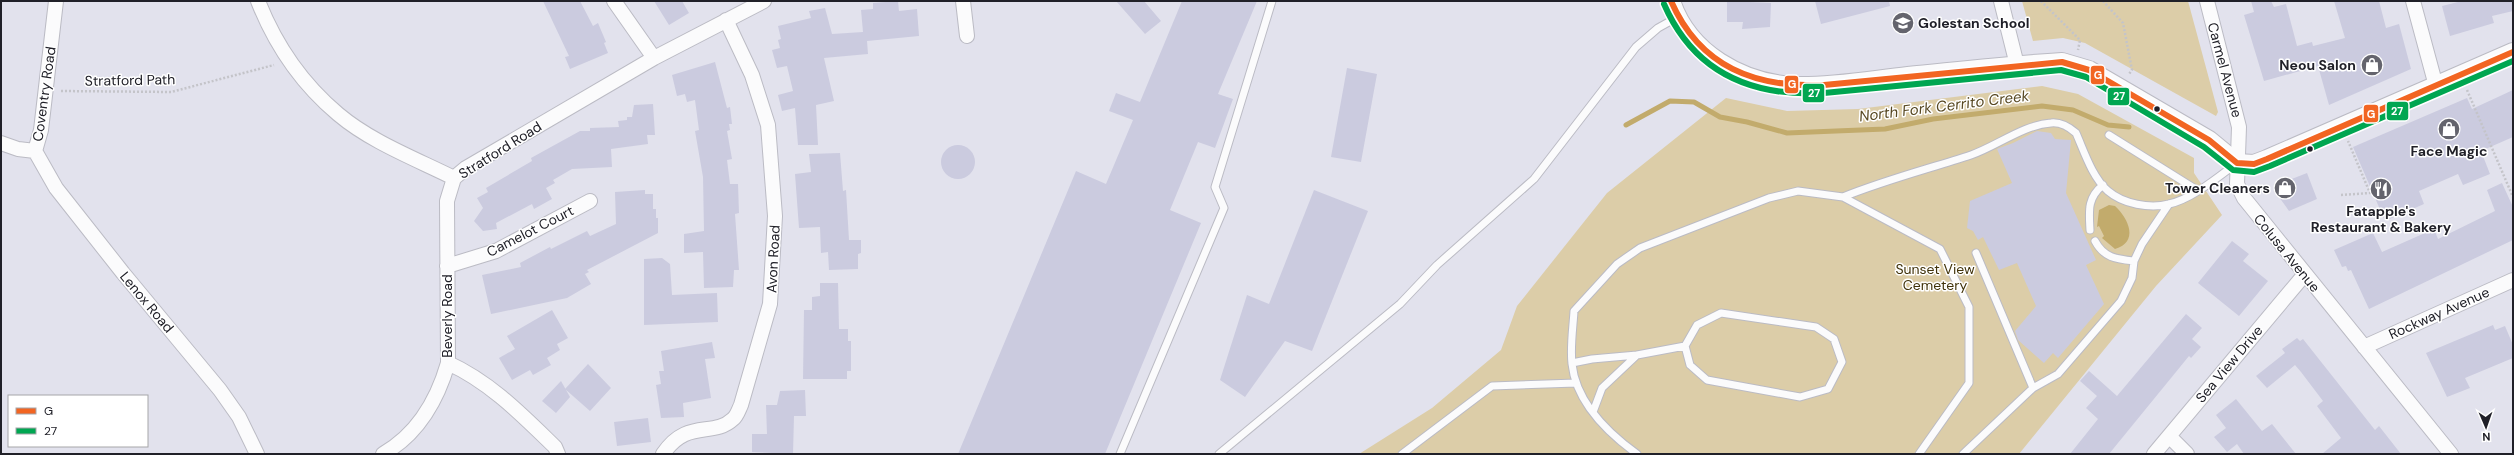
<svg xmlns="http://www.w3.org/2000/svg" width="2514" height="455" viewBox="0 0 2514 455" font-family="'DM Sans',sans-serif">
<rect width="100%" height="100%" fill="#e2e2ed"/>
<path fill="#dccda8" d="M2022,1H2188L2218,112L2216,116L2085,43L2063,38L2033,41Z
M2042,86L2078,94L2194,158V173L2222,215L2156,286L2019,454H1359L1432,408L1501,350L1517,306L1607,193L1726,98L1787,111L1858,109Z"/>
<path fill="#c2ab6c" d="M2109,205L2115,206C2129,219 2139,242 2115,249L2102,238L2104,236L2099,226L2097,227L2099,210Z"/>
<g fill="none" stroke-linecap="round" stroke-linejoin="round">
<path stroke="#c2ab6c" stroke-width="5" d="M1626,125L1670,101L1694,102L1720,117L1747,122L1787,133L1885,129L1933,119L2042,106L2073,110L2108,125L2129,127"/>
</g>
<path fill="#cbcbdf" d="M543,1H580L593,26L598,23L606,42L604,43L608,53L570,69L565,57L569,56Z
M654,1H682L689,13L669,25Z
M898,1L899,11L917,9L919,36L867,41L868,54L824,58L834,101L816,105L818,145H798L795,108L782,111L778,95L793,91L787,66L777,68L772,50L780,48L778,40L781,39L778,26L811,18L809,11L825,8L832,34L863,32L861,10L873,9V3Z
M1116,1H1144L1161,21L1145,34Z
M1182,1H1257L1218,94L1233,99L1215,148L1198,142L1170,210L1201,223L1105,454H958L1076,171L1106,184L1133,120L1109,111L1116,93L1140,102Z
M1727,1L1771,3L1770,27L1742,29L1743,22H1727Z
M1815,1H1889L1890,6L1821,24Z
M2251,1H2271L2274,7L2286,4L2297,46L2312,42L2313,46L2345,38L2334,1H2379L2386,28L2399,24L2411,69L2329,105L2318,66L2264,81L2244,15L2254,12Z
M2462,1H2513V11L2492,16L2494,23L2450,36L2442,6Z
M715,62L727,108L730,107L732,124H729L730,130L727,131L732,159L727,160L730,184H738L739,213L735,214L739,270H734L733,287L704,288L703,252L684,253V234L704,231L703,177L695,131L699,130L695,100L687,102L685,94L677,96L672,75Z
M1347,68L1377,74L1361,162L1331,157Z
M2513,90V137L2481,151L2490,174L2463,185L2458,174L2419,191L2424,204L2385,221L2353,147L2467,98L2472,109Z
M653,104L655,135H647L648,144L611,149L612,167L572,169L553,180L555,183L546,188L552,199L534,209L532,204L496,223L497,229L483,231L474,221L483,208L477,198L488,192L486,188L532,161L531,158L580,131H590V128L619,127L618,121L627,120V117H632L634,105Z
M2037,131L2051,133L2055,139L2071,140L2066,193L2096,260L2086,265L2104,304L2058,358L2053,353L2044,363L2018,340L2015,331L2036,306L2017,263L1999,270L1983,237L1978,240L1973,231L1967,228L1970,201L2012,183L1997,149L2013,143Z
M941 162a17 17 0 1 1 34 0a17 17 0 1 1-34 0Z
M840,153L843,191L846,190L849,240H861V253L858,254V269L829,270L828,252L821,253L820,227L799,228L795,174L811,172L809,154Z
M2307,173L2317,199L2289,211L2279,197L2280,186L2284,182Z
M2502,183L2513,207V240L2369,309L2351,270L2348,271L2346,266L2342,267L2334,250L2373,233L2382,252L2434,229L2438,239L2495,211L2487,190Z
M645,190V194H653V209H656V218H658V233L587,270L589,272L585,274L591,284L567,298L491,314L482,275L521,267L520,263L550,247L551,249L587,231L590,236L616,224L615,192Z
M1314,190L1368,211L1312,351L1285,341L1245,397L1220,380L1247,295L1269,304Z
M2232,241L2249,254L2243,261L2268,281L2239,316L2198,283Z
M662,258L670,264L672,295L717,293L718,322L644,325V259Z
M820,283H838L839,329H848V341H851V371H847V379H803L804,310H812V297L820,296Z
M552,310L568,338L557,344L560,350L547,358L551,365L533,375L530,370L512,380L499,358L515,349L507,336Z
M2186,314L2202,328L2192,339L2201,347L2191,358L2189,356L2109,454H2070L2098,419L2086,408L2097,396L2080,381L2089,371L2117,396Z
M2493,325L2495,330L2505,326L2513,345V358L2465,378L2470,388L2447,397L2426,353Z
M2297,338L2300,341L2303,339L2375,430L2379,426L2401,454H2322L2341,438L2317,406L2323,401L2301,372L2295,365L2267,388L2256,376L2285,353L2282,349Z
M712,342L715,358L705,359L711,398L683,403L684,417L661,418L656,385L661,384L659,371H664L661,351Z
M588,364L611,388L590,411L565,389Z
M561,381L570,397L556,413L542,401Z
M805,390L806,416H794L793,454L752,452V434H767L766,405H777L780,391Z
M2236,399L2262,431L2272,424L2296,454H2244L2237,444L2227,452L2214,437L2226,428L2216,415Z
M648,418L651,442L617,446L614,422Z"/>
<g fill="none" stroke-linecap="round" stroke-linejoin="round">
<g stroke="#bbbbc4" stroke-width="9">
<path id="service" d="M2109,135L2197,190
M1843,197C1885,180 1928,169 1971,155C1997,146 2023,125 2051,123C2060,122 2069,127 2076,133C2084,151 2092,177 2108,191C2123,204 2150,209 2169,204C2192,199 2218,177 2237,163
M2090,230C2089,211 2087,198 2103,185
M2095,241C2104,258 2116,259 2134,261
M1976,253L2033,388
M1572,363L1592,359L1637,355
M1593,412L1602,388L1637,355L1685,346L1690,365L1707,380L1800,397L1828,389L1842,362L1834,339L1816,327L1721,313L1697,325L1685,346
M1120,454L1224,208L1215,187L1272,1
M1219,454L1400,304L1437,265L1534,179L1636,47L1658,28L1676,18
M1402,454L1492,386L1576,383
M1637,454C1608,433 1576,402 1572,364C1570,347 1573,328 1574,311L1617,264L1640,248L1769,198L1798,191L1843,197L1940,249L1969,307V383L1919,454
M1963,454L2033,388L2058,374L2121,301L2132,278L2134,261L2142,244L2169,204"/>
</g>
<g stroke="#bbbbc4" stroke-width="16">
<path id="minor" d="M258,1C275,44 301,83 338,114C371,142 416,159 454,178
M614,1L654,58
M963,1L967,36
M2001,1L2017,65
M2207,1L2239,127L2237,184L2244,198L2451,454
M2413,1L2436,86
M1,143L18,149L35,151
M35,151L56,188L123,273L220,390L239,417L257,454
M35,151L41,130L56,1
M454,178L466,168L654,58L764,1
M447,266L496,251L590,201
M2364,347L2513,280
M448,363C490,382 522,415 555,447L558,454
M2169,436L2187,454
M383,454C418,434 437,401 448,363L447,201L454,178
M663,454C687,418 713,438 733,419C737,416 739,409 741,405L770,304L775,216L768,125L752,75L726,20
M2154,454L2305,274"/>
</g>
<g stroke="#bbbbc4" stroke-width="20">
<path id="tertiary" d="M1671,1C1688,53 1742,84 1796,86C1833,87 1871,80 1908,76C1959,71 2010,65 2062,62L2089,70L2209,140L2237,163L2254,164L2267,159L2513,52"/>
</g>
<path stroke="#c4c4c9" stroke-width="2.5" stroke-dasharray="2 2" stroke-linecap="butt" d="M2041,1L2080,40L2078,50
M2103,1L2123,23L2132,70L2129,74
M2467,90L2513,197
M61,91L171,92L274,65
M2341,195L2370,193L2348,141"/>
<use href="#service" stroke="#fbfbfc" stroke-width="7"/>
<use href="#minor" stroke="#fbfbfc" stroke-width="14"/>
<use href="#tertiary" stroke="#fbfbfc" stroke-width="18"/>
<g stroke="#fff" stroke-width="9">
<path id="bus-1" d="M1671,1C1700,67 1755,88 1824,85L2062,62L2089,70L2209,140L2237,163L2254,164L2267,159L2513,52"/>
</g>
<g stroke="#fff" stroke-width="9">
<path id="bus-2" d="M1664,4C1694,73 1752,97 1824,93L2061,70L2086,77L2204,147L2233,170L2254,172L2270,166L2513,61"/>
</g>
<use href="#bus-1" stroke="#f26522" stroke-width="6"/>
<use href="#bus-2" stroke="#00a651" stroke-width="6"/>
</g>
<defs>
<g id="school-disc" transform="scale(1.15)"><circle r="9.5" fill="#64646d" stroke="#fff"/><path d="M0-5L7-2L0 1L-7-2ZM-4 1L0 2.5L4 1V4Q0 6-4 4Z" fill="#fff"/></g>
<g id="shop-disc" transform="scale(1.15)"><circle r="9.5" fill="#64646d" stroke="#fff"/><path d="M-5-2.5h2.3a2.7 3.5 0 0 1 5.4 0H5L5.5 6h-11ZM-1.5-2.5h3a1.5 2.3 0 0 0-3 0Z" fill="#fff"/></g>
<g id="restaurant-disc" transform="scale(1.15)"><circle r="9.5" fill="#64646d" stroke="#fff"/><path d="M-5-6h1v4h1v-4h1v4h1v-4h1v5L-1.5 .5V6h-2V.5L-5-1ZM5-6V6H3V1.5H1.5Q1.5-4 5-6Z" fill="#fff"/></g>
</defs>
<g fill-rule="evenodd">
<use href="#school-disc" x="1903" y="23"/>
<use href="#shop-disc" x="2372" y="65"/>
<use href="#shop-disc" x="2449" y="129"/>
<use href="#shop-disc" x="2285" y="188"/>
<use href="#restaurant-disc" x="2381" y="189"/>
</g>
<g fill="#202028" stroke="#fff" stroke-width="1.5">
<circle cx="2157" cy="109" r="3.5"/>
<circle cx="2310" cy="149" r="3.5"/>
</g>
<g text-anchor="middle" dominant-baseline="central" stroke-width="3" stroke-linejoin="round" paint-order="stroke">
<g font-size="14" font-weight="bold" fill="#202028" stroke="#fff" text-anchor="end">
<text x="1918" y="23" text-anchor="start">Golestan School</text>
<text x="2356" y="65">Neou Salon</text>
<text x="2449" y="151" text-anchor="middle">Face Magic</text>
<text x="2270" y="188">Tower Cleaners</text>
<text x="2381" y="211" text-anchor="middle">Fatapple's<tspan x="2381" dy="16">Restaurant &amp; Bakery</tspan></text>
</g>
<g font-size="14" fill="#202028" stroke="#fff">
<text transform="translate(2225 70) rotate(75)">Carmel Avenue</text>
<text transform="translate(130 80) rotate(-1)">Stratford Path</text>
<text transform="translate(44 94) rotate(-82)">Coventry Road</text>
<text transform="translate(500 150) rotate(-32)">Stratford Road</text>
<text transform="translate(530 231) rotate(-27)">Camelot Court</text>
<text transform="translate(2287 253) rotate(51)">Colusa Avenue</text>
<text transform="translate(773 259) rotate(-87)">Avon Road</text>
<text transform="translate(147 302) rotate(50)">Lenox Road</text>
<text transform="translate(2439 313) rotate(-24)">Rockway Avenue</text>
<text transform="translate(447 316) rotate(-90)">Beverly Road</text>
<text transform="translate(2229 364) rotate(-50)">Sea View Drive</text>
</g>
<g font-size="14" fill="#41330a" stroke="#fff">
<text x="1935" y="269">Sunset View<tspan x="1935" dy="16">Cemetery</tspan></text>
</g>
<g font-size="15" font-style="italic" fill="#574822" stroke="#fff">
<text transform="translate(1944 106) rotate(-7)">North Fork Cerrito Creek</text>
</g>
</g>
<g stroke="#fff" stroke-width="1.5">
<rect x="2090" y="65" width="15" height="20" rx="4" fill="#f26522"/>
<rect x="1784" y="75" width="15" height="19" rx="4" fill="#f26522"/>
<rect x="1802" y="83" width="23" height="20" rx="4" fill="#00a651"/>
<rect x="2107" y="87" width="23" height="19" rx="4" fill="#00a651"/>
<rect x="2386" y="101" width="23" height="20" rx="4" fill="#00a651"/>
<rect x="2363" y="104" width="16" height="19" rx="4" fill="#f26522"/>
</g>
<g font-size="11" text-anchor="middle" font-weight="bold" fill="#fff">
<text x="2098" y="79">G</text>
<text x="1792" y="88">G</text>
<text x="1814" y="97">27</text>
<text x="2119" y="100">27</text>
<text x="2397" y="115">27</text>
<text x="2371" y="118">G</text>
</g>
<rect width="2514" height="455" fill="none" stroke="#202028" stroke-width="4"/>
<rect x="8" y="395" width="140" height="52" fill="#ffffff" stroke="#a6a6a9"/>
<rect x="16" y="408" width="20" height="6" fill="#f26522" stroke="#a6a6a9"/>
<text x="44" y="415" font-size="12" fill="#202028">G</text>
<rect x="16" y="428" width="20" height="6" fill="#00a651" stroke="#a6a6a9"/>
<text x="44" y="435" font-size="12" fill="#202028">27</text>
<g transform="translate(2486 427) rotate(178)" stroke="#ffffff" stroke-width="3" paint-order="stroke">
<path d="M0-3L7 15L0 10L-7 15Z" fill="#202028"/>
<text y="-6" font-size="11" font-weight="bold" text-anchor="middle" fill="#202028">N</text>
</g>
</svg>
